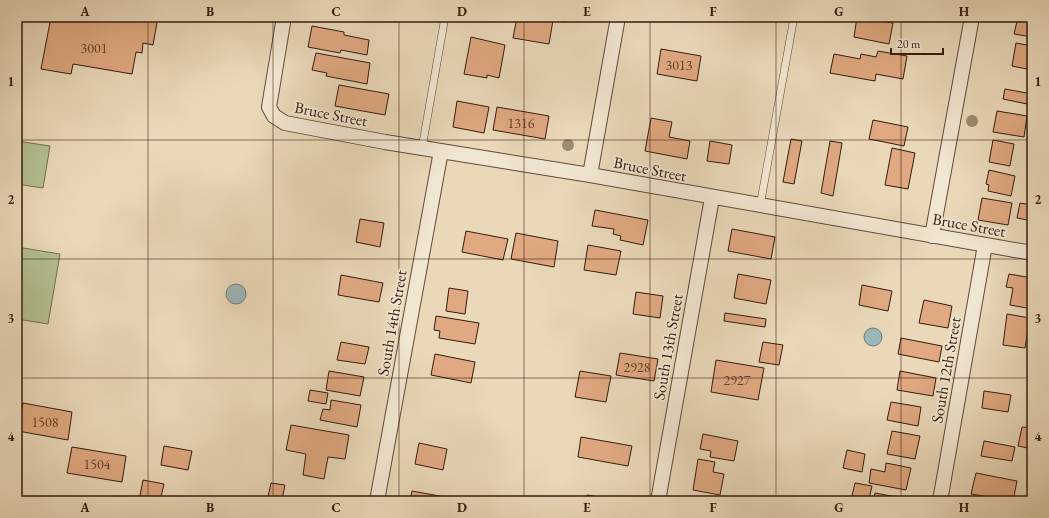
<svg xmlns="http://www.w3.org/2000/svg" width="1049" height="518" viewBox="0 0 1049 518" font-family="'EB Garamond',serif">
<rect width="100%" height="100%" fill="#ead8b9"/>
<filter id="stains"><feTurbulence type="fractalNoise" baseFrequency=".005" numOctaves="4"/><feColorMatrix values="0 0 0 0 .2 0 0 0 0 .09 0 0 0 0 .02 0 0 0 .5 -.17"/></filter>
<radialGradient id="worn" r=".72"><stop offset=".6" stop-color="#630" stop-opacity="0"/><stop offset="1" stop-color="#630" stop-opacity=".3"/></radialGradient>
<path fill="#b4bf91" stroke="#746e4f" d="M17,141L50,146L43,188L17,184Z
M17,247L60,254L48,324L17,319Z"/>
<path fill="#9cb8ba" stroke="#727a75" d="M226 294a10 10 0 1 1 20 0a10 10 0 1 1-20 0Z
M864 337a9 9 0 1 1 18 0a9 9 0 1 1-18 0Z"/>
<path fill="#e0a981" stroke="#331c0d" d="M51,17H158L153,45L143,43L142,53L136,52L132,74L73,64L71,74L41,69Z
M517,17H567L566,22L553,20L549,44L513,38Z
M857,17L893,23L889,44L854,37Z
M1018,17H1032V37L1014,34Z
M312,26L344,32V35L369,40L367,55L341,50L340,53L308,47Z
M471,37L505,45L499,78L487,75V78L464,74Z
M1016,43L1032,46V70L1012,66Z
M661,49L701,56L697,81L657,74Z
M878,51L907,56L903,79L876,74L875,81L830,73L834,54L860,59L861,54L876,57Z
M316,53L370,63L367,84L326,76L327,73L312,70Z
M339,85L389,94L385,115L335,106Z
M1005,89L1032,94V105L1003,99Z
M457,101L489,107L484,133L453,127Z
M497,107L549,116L545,139L493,130Z
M997,111L1027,116L1024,137L993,132Z
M651,118L672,122L669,137L690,141L687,159L645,151Z
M873,120L908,127L904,146L869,139Z
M791,139L802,141L794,184L783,182Z
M993,140L1014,144L1010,166L989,162Z
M710,141L732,145L729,164L707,161Z
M830,141L842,143L833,196L821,193Z
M892,148L915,153L908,189L885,185Z
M989,170L1015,176L1011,196L988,191L989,185L986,184Z
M982,198L1012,203L1008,225L978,220Z
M1020,203L1032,205V221L1017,218Z
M595,210L648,220L643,245L620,240L621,236L613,234L614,229L592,226Z
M360,219L384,223L380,247L356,242Z
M732,229L775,237L771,259L728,251Z
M466,231L508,239L503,260L462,252Z
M516,233L558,241L554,267L511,259Z
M588,245L621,251L616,275L584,270Z
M738,274L771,280L766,304L734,298Z
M1009,274L1032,278V309L1010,305L1013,288L1006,287Z
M341,275L383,283L379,302L338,295Z
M862,285L892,291L888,311L859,305Z
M449,288L468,291L465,314L446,311Z
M636,292L663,296L660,318L633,314Z
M924,300L952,306L948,328L919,323Z
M725,313L766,319L765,327L724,321Z
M1007,314L1030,318L1025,348L1003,345Z
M436,316L479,323L475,344L439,338L440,331L434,330Z
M901,338L942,346L939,362L898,354Z
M341,342L369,347L365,364L337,360Z
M763,342L783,345L779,365L759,362Z
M620,353L658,359L654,381L616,375Z
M435,354L475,362L471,383L431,375Z
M716,360L764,368L758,400L711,392Z
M329,371L364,377L360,396L326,390Z
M580,371L611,376L606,402L575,397Z
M900,371L936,378L933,396L897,390Z
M310,390L328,393L326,404L308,401Z
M984,391L1011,395L1008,412L982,408Z
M331,400L361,405L357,427L320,420L323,409L330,410Z
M891,402L921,407L918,426L887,420Z
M23,403L72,412L68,440L18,431Z
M291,425L349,435L345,459L328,457L324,479L303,475L306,454L286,450Z
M1022,427L1032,428V449L1018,446Z
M892,431L920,436L915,459L887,454Z
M703,434L738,441L734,461L710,457L711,451L700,449Z
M581,437L632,446L628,466L578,457Z
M984,441L1015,447L1012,461L981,456Z
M419,443L447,449L443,470L415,464Z
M164,446L192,451L188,470L161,465Z
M72,447L126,456L122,482L67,473Z
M847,450L865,454L862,472L843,468Z
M698,459L715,462L713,472L724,474L720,495L693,490Z
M886,463L911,468L906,490L869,483L871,469L885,472Z
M976,473L1017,481L1013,501L971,494Z
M143,480L164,484L160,501H139Z
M271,483L285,485L282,499L268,497Z
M855,483L872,486L869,499L852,496Z
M412,491L445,497L444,501H410Z
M875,493L913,500V501H873Z
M587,495L622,501H586Z"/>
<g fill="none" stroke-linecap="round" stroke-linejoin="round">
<g stroke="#614b38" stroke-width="8">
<path id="lane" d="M422,148L445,17
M760,206L794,17"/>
</g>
<g stroke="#614b38" stroke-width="16">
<path id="street" d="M284,17L269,107L274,116L285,123L385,142L590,175L1032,253
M590,175L618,17
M932,236L972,17
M377,501L441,151
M658,501L712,198
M940,501L985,245"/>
</g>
<use href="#lane" stroke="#f1e6d2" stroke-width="7"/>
<use href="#street" stroke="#f1e6d2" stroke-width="14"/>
</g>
<g fill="#9b8c70">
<circle cx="972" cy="121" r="6"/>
<circle cx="568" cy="145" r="6"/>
</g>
<path fill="none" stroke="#331c0d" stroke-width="1" stroke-opacity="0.55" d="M148,17V501M273,17V501M399,17V501M524,17V501M650,17V501M776,17V501M901,17V501M17,140H1032M17,259H1032M17,378H1032"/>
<g text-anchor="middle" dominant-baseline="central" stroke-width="3.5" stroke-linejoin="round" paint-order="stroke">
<g font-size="14" fill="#5e3f2a">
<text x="94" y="48">3001</text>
<text x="679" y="65">3013</text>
<text x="521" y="123">1316</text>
<text x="637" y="367">2928</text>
<text x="737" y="380">2927</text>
<text x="45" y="422">1508</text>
<text x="97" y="464">1504</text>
</g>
<g font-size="16" fill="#331c0d" stroke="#f1e6d2">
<text transform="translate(331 114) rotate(11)">Bruce Street</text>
<text transform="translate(650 169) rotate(11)">Bruce Street</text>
<text transform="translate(969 225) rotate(10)">Bruce Street</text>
<text transform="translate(392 323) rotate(-80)">South 14th Street</text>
<text transform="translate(668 347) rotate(-80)">South 13th Street</text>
<text transform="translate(946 370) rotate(-80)">South 12th Street</text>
</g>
</g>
<rect width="1049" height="518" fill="none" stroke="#ead8b9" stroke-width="44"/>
<path d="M891 48v6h52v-6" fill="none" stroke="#331c0d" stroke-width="2"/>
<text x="897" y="48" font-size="12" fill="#331c0d" stroke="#f1e6d2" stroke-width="3" paint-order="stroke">20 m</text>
<rect x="22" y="22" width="1005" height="474" fill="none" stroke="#331c0d" stroke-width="1.5"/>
<g font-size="13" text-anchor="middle" font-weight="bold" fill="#331c0d">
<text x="85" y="16">A</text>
<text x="210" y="16">B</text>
<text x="336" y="16">C</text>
<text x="462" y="16">D</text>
<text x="587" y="16">E</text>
<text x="713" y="16">F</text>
<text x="839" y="16">G</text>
<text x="964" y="16">H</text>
<text x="11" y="86">1</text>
<text x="1038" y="86">1</text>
<text x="11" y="204">2</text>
<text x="1038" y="204">2</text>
<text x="11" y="323">3</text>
<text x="1038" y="323">3</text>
<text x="11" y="441">4</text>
<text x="1038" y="441">4</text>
<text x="85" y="512">A</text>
<text x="210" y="512">B</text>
<text x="336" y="512">C</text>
<text x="462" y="512">D</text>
<text x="587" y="512">E</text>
<text x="713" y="512">F</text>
<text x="839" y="512">G</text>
<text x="964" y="512">H</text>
</g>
<rect width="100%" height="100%" filter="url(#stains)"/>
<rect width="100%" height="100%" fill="url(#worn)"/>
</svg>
